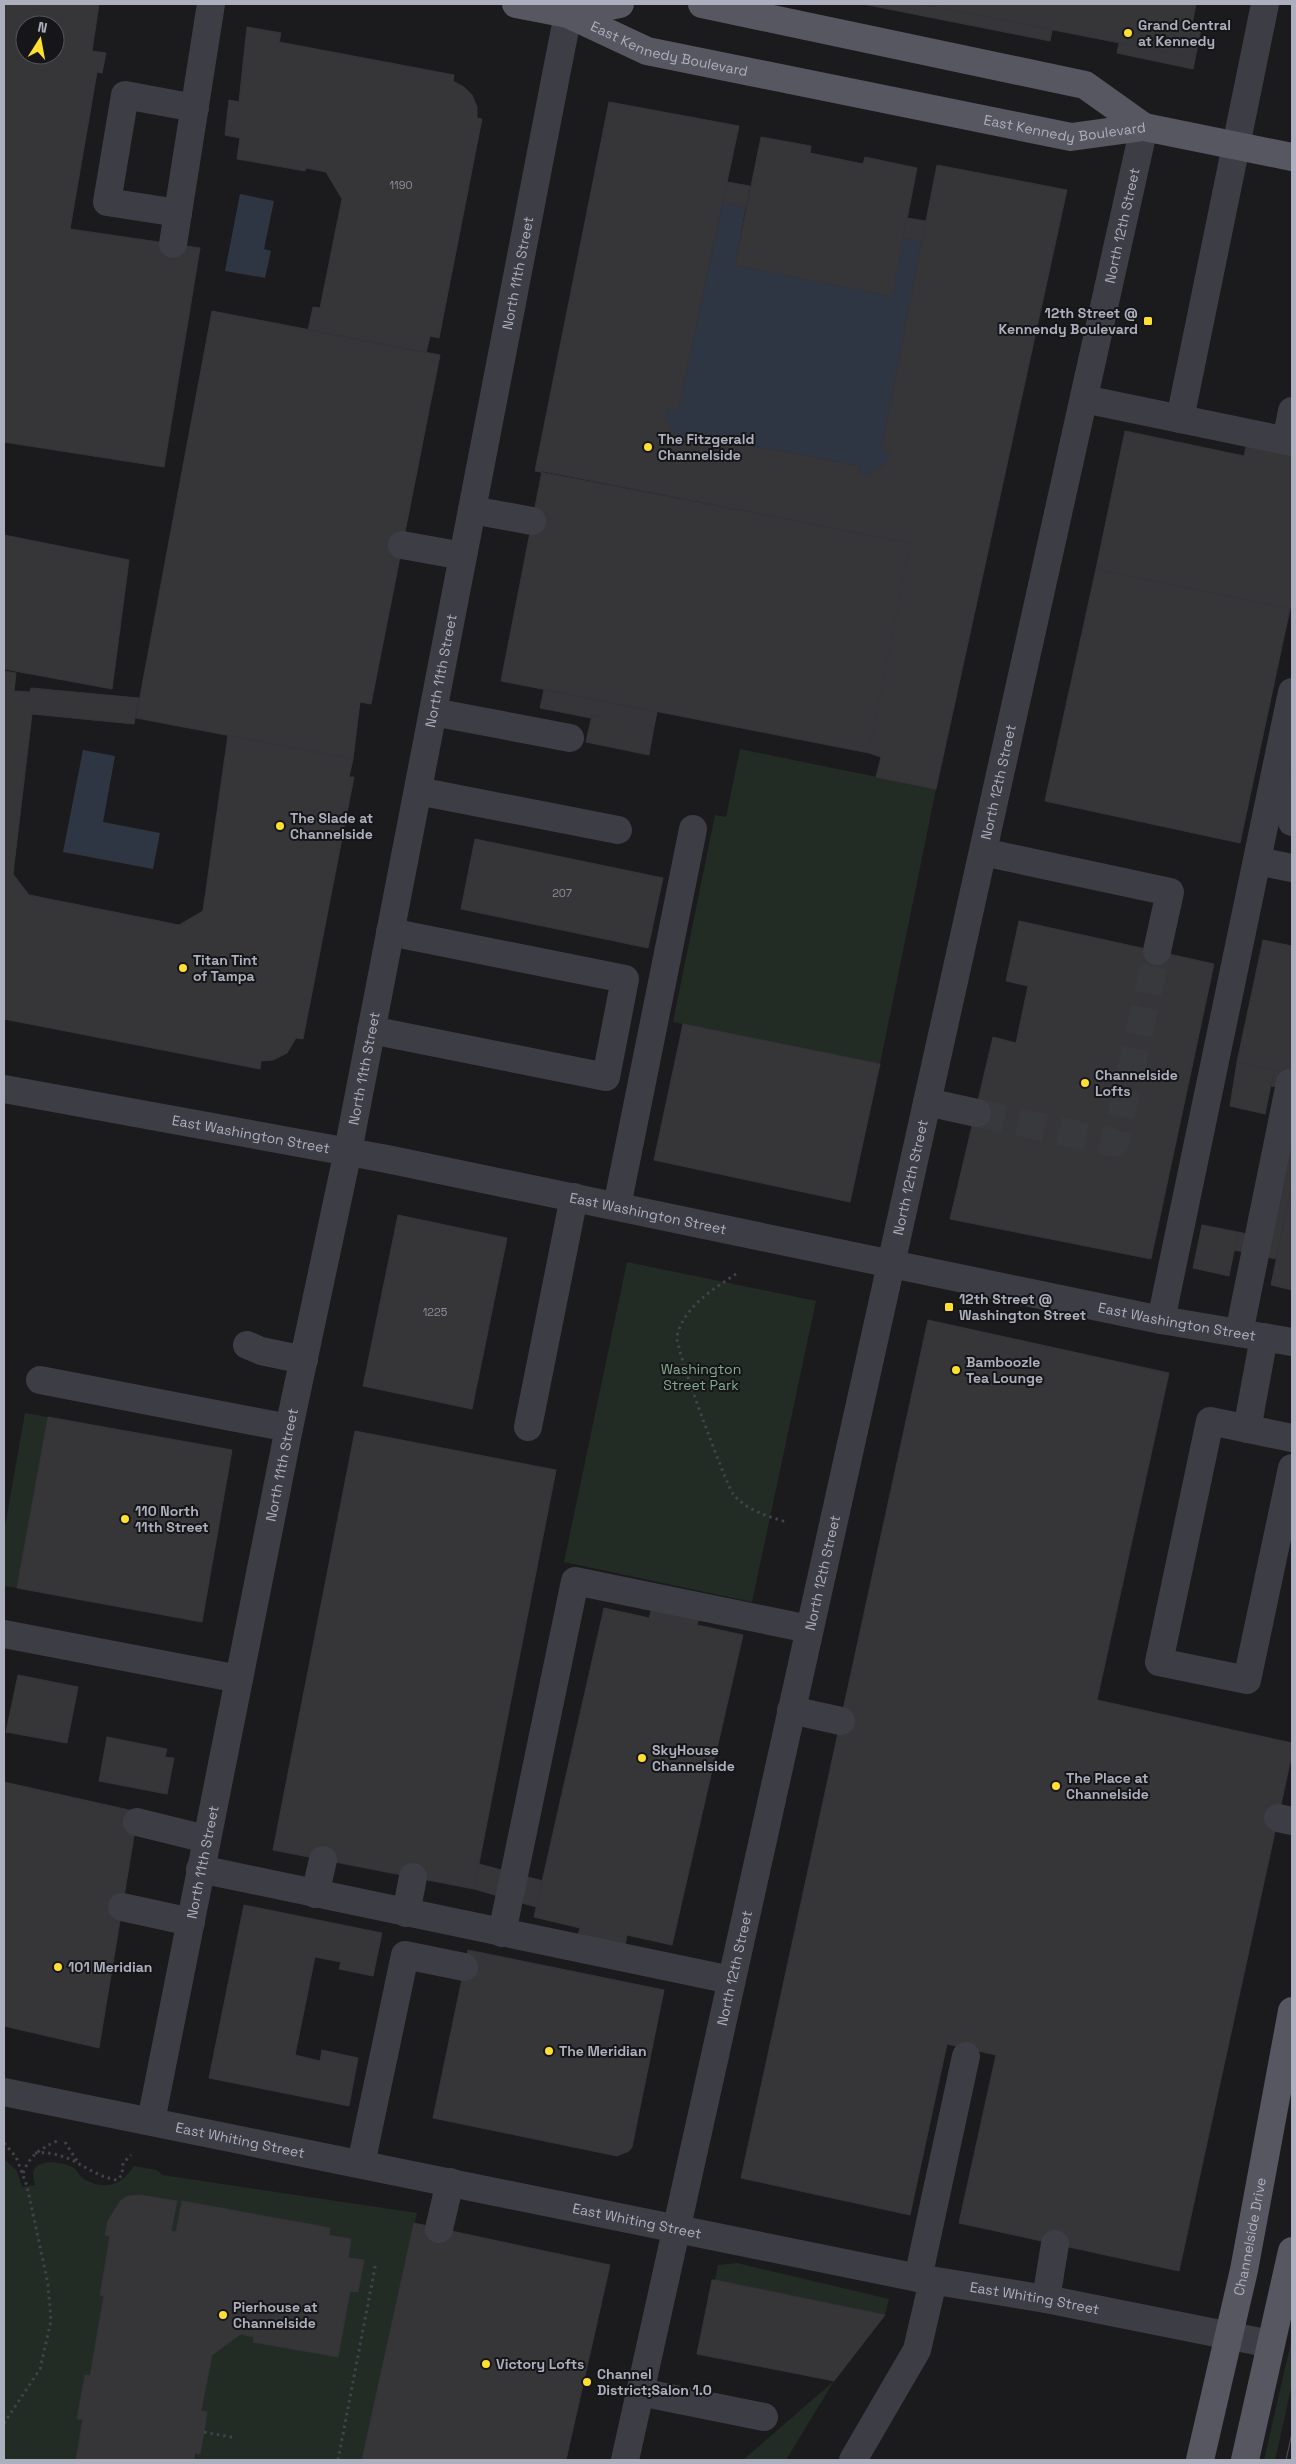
<svg xmlns="http://www.w3.org/2000/svg" width="1296" height="2464" viewBox="0 0 1296 2464" font-family="'Space Grotesk',sans-serif">
<rect width="100%" height="100%" fill="#1b1b1d"/>
<path fill="#222c25" d="M740,749L936,789L880,1064L673,1022L715,815L726,817Z
M627,1262L816,1301L752,1602L564,1562Z
M25,1413L48,1417L17,1588L4,1586V1532Z
M4,2159L17,2171L22,2187L35,2185C34,2180 32,2174 34,2170C40,2158 64,2162 74,2168C78,2171 80,2177 84,2179C105,2191 122,2185 134,2166L157,2170L162,2175L417,2213L362,2460H194L204,2432L207,2412L201,2411L212,2355L241,2334L254,2337L253,2342L338,2357L350,2291L358,2292L364,2261L348,2258L351,2239L182,2201L176,2232L171,2231L176,2201L140,2195L128,2196L120,2201L108,2221L110,2236L100,2295L104,2296L90,2376L85,2375L77,2418L83,2419L76,2460H4Z
M737,2263L889,2299L885,2315L715,2280L718,2265Z
M1292,2338V2384L1275,2460H1264Z
M834,2381L786,2460H743Z"/>
<path fill="#2f3643" d="M240,194L274,201L264,249L271,251L265,278L225,271Z
M723,202L746,207L735,265L892,296L903,238L922,241L881,450L889,452L886,463L869,476L859,474L861,466L693,435L691,443L680,441L665,419L667,409L678,411Z
M83,750L115,756L103,822L160,833L153,869L63,852Z"/>
<path fill="#363639" stroke="#35343a" fill-rule="evenodd" d="M4,4H99L92,51L106,53L102,73L97,72L70,229L200,248L164,467L4,442ZM25,25H55V55H25Z
M863,4H920L1052,30L1050,41Z
M921,4H1196L1186,56Z
M1192,22L1202,24L1193,69L1117,53L1119,43L1186,56Z
M247,27L281,33L279,42L454,75L453,81L464,87L472,95L477,107V118L482,119L439,338L430,336L426,353L308,330L313,307L320,308L342,199L326,172L306,168L305,171L237,159L240,138L225,135L229,100L239,102Z
M609,102L739,126L678,411L667,409L665,419L680,441L691,443L692,435L861,466L859,474L869,476L886,463L889,452L881,450L937,165L1067,190L936,789L876,777L881,757L869,753L910,543L535,471Z
M761,137L811,146L810,153L863,164L865,157L917,168L892,296L735,265Z
M727,182L750,186L746,207L723,202Z
M907,218L926,221L922,241L903,238Z
M212,311L440,355L371,704L360,702L353,759L136,718Z
M1125,431L1244,456L1247,443L1292,452V600L1290,609L1096,569Z
M542,471L910,543L869,753L501,681Z
M4,535L129,560L112,689L4,669Z
M1096,569L1290,609L1240,843L1045,801Z
M4,671L16,673L14,691L30,692L31,688L139,698L134,724L32,714L13,874L29,895L179,925L203,911L228,735L353,759L349,777H354L303,1039L296,1038L287,1053L273,1060L261,1061L260,1069L4,1019Z
M544,690L657,712L654,727L592,715L591,718L540,708Z
M592,715L654,727L649,755L586,742Z
M475,839L663,878L648,948L461,909Z
M1019,921L1214,964L1151,1259L950,1219L993,1037L1016,1043L1028,986L1006,981Z
M1263,940L1292,946V1074L1237,1062Z
M683,1024L880,1064L850,1202L654,1160Z
M1237,1062L1274,1070L1265,1114L1230,1106Z
M1274,1070L1292,1074V1090L1271,1086Z
M1292,1133V1184L1276,1259L1234,1250L1238,1232L1270,1239Z
M1292,1184V1290L1271,1285Z
M398,1215L507,1238L472,1409L363,1386Z
M1202,1225L1238,1232L1229,1276L1193,1268Z
M928,1320L1169,1373L1097,1700L1292,1743V1754L1179,2271L959,2223L996,2055L947,2044L910,2215L741,2178Z
M48,1417L232,1450L202,1622L17,1588Z
M355,1431L556,1470L474,1889L273,1850Z
M604,1608L649,1618L652,1608L699,1618L697,1625L743,1635L672,1945L627,1935L625,1946L578,1935L580,1928L534,1917Z
M18,1675L78,1687L67,1743L6,1732Z
M107,1737L167,1749L165,1757L174,1758L167,1794L99,1781Z
M4,1782L138,1812L99,2048L4,2026Z
M479,1864L543,1881L536,1907L474,1889Z
M244,1905L382,1933L373,1976L339,1969L341,1962L315,1957L295,2055L320,2061L322,2050L358,2058L349,2106L209,2078Z
M468,1950L664,1990L632,2147L629,2151L617,2156L433,2118Z
M140,2195L177,2201L171,2231L176,2232L182,2201L330,2228L329,2235L351,2239L348,2258L364,2260L358,2292L350,2291L338,2357L253,2342L254,2337L241,2334L212,2355L201,2411L207,2412L204,2432L200,2454L195,2453L194,2460H76L83,2419H77L85,2375L90,2376L104,2296L100,2295L110,2236L105,2235L108,2221L120,2201L128,2196Z
M414,2223L610,2265L566,2460H362Z
M712,2280H715L885,2315L834,2381L697,2354Z"/>
<g fill="none" stroke-linecap="round" stroke-linejoin="round">
<path stroke="#38393d" stroke-width="28" stroke-dasharray="28 14" stroke-linecap="butt" d="M977,1113L1115,1143L1157,951"/>
<path stroke="#41424a" stroke-width="3" stroke-dasharray="2.5 4" stroke-linecap="butt" d="M736,1274C712,1290 684,1307 677,1336C674,1345 725,1482 733,1494C746,1510 767,1516 786,1522
M65,2142L77,2161
M4,2143L16,2157L27,2186L48,2284L51,2321L40,2369L4,2423
M35,2153C72,2150 86,2175 117,2180L122,2175L123,2163L131,2155
M23,2173C30,2155 40,2149 57,2141
M204,2432L236,2438
M338,2460L376,2262"/>
<g stroke="#3d3d45" stroke-width="28">
<path d="M178,213L107,202L125,95L195,108"/>
<path d="M173,244L211,4"/>
<path d="M1084,399L1292,442"/>
<path d="M1180,419L1265,4"/>
<path d="M1286,441L1292,411"/>
<path d="M472,510L532,521"/>
<path d="M402,545L463,556"/>
<path d="M433,712L570,738"/>
<path d="M1292,775L1289,810L1292,822"/>
<path d="M418,791L618,830"/>
<path d="M983,852L1170,892L1157,951"/>
<path d="M1257,861L1292,868"/>
<path d="M371,1030L606,1077L625,979L390,932"/>
<path id="s1" d="M4,1089L387,1159L1161,1320L1292,1342"/>
<path d="M927,1102L977,1113"/>
<path d="M617,1206L693,829"/>
<path d="M1161,1320L1292,692"/>
<path d="M1239,1333L1290,1083"/>
<path d="M247,1345L261,1351L304,1360"/>
<path d="M40,1380L289,1428"/>
<path d="M528,1427L574,1197"/>
<path d="M1247,1429L1264,1337"/>
<path d="M1292,1438L1210,1421L1159,1662L1247,1680L1292,1468"/>
<path d="M4,1634L239,1679"/>
<path d="M791,1710L841,1721"/>
<path d="M1278,1818L1292,1821"/>
<path d="M137,1822L206,1839"/>
<path d="M200,1869L731,1980"/>
<path d="M315,1894L323,1860"/>
<path d="M122,1907L191,1922"/>
<path d="M406,1913L413,1877"/>
<path d="M502,1933L575,1581L809,1629"/>
<path id="s2" d="M4,2092L918,2278L1046,2299L1271,2344"/>
<path id="s3" d="M151,2121L289,1428L348,1151L556,75L568,14L566,4"/>
<path d="M361,2164L405,1955L464,1967"/>
<path d="M439,2229L450,2182"/>
<path d="M918,2278L966,2056"/>
<path d="M1046,2299L1055,2244"/>
<path d="M640,2392L764,2417"/>
<path id="s4" d="M625,2460L1144,127"/>
<path d="M853,2460L917,2350L933,2281"/>
</g>
<g stroke="#575762" stroke-width="28">
<path id="s5" d="M516,4L568,14L647,51L1071,137L1144,127L1292,157"/>
<path d="M702,4L1085,85L1144,127"/>
<path d="M568,14L620,4"/>
<path id="s6" d="M1200,2460L1244,2270L1292,2011"/>
<path d="M1245,2460L1292,2251"/>
</g>
<path stroke="#4e4f58" stroke-width="1" d="M1286,2460L1292,2433"/>
</g>
<g fill="#ffdf31" stroke="#161618" stroke-width="2">
<circle cx="1128" cy="33" r="5"/>
<rect x="1143" y="316" width="10" height="10" rx="2.5"/>
<circle cx="648" cy="447" r="5"/>
<circle cx="280" cy="826" r="5"/>
<circle cx="183" cy="968" r="5"/>
<circle cx="1085" cy="1083" r="5"/>
<rect x="944" y="1302" width="10" height="10" rx="2.5"/>
<circle cx="956" cy="1370" r="5"/>
<circle cx="125" cy="1519" r="5"/>
<circle cx="642" cy="1758" r="5"/>
<circle cx="1056" cy="1786" r="5"/>
<circle cx="58" cy="1967" r="5"/>
<circle cx="549" cy="2051" r="5"/>
<circle cx="223" cy="2315" r="5"/>
<circle cx="486" cy="2364" r="5"/>
<circle cx="587" cy="2382" r="5"/>
</g>
<g text-anchor="middle" dominant-baseline="central" stroke-width="4" stroke-linejoin="round" paint-order="stroke">
<g font-size="11" fill="#8e919d">
<text x="401" y="185">1190</text>
<text x="562" y="893">207</text>
<text x="435" y="1312">1225</text>
</g>
<g font-size="14" font-weight="bold" fill="#acafbe" stroke="#161618" text-anchor="start">
<text x="1138" y="25">Grand Central<tspan x="1138" dy="16">at Kennedy</tspan></text>
<text x="1138" y="313" text-anchor="end">12th Street @<tspan x="1138" dy="16">Kennendy Boulevard</tspan></text>
<text x="658" y="439">The Fitzgerald<tspan x="658" dy="16">Channelside</tspan></text>
<text x="290" y="818">The Slade at<tspan x="290" dy="16">Channelside</tspan></text>
<text x="193" y="960">Titan Tint<tspan x="193" dy="16">of Tampa</tspan></text>
<text x="1095" y="1075">Channelside<tspan x="1095" dy="16">Lofts</tspan></text>
<text x="959" y="1299">12th Street @<tspan x="959" dy="16">Washington Street</tspan></text>
<text x="966" y="1362">Bamboozle<tspan x="966" dy="16">Tea Lounge</tspan></text>
<text x="135" y="1511">110 North<tspan x="135" dy="16">11th Street</tspan></text>
<text x="652" y="1750">SkyHouse<tspan x="652" dy="16">Channelside</tspan></text>
<text x="1066" y="1778">The Place at<tspan x="1066" dy="16">Channelside</tspan></text>
<text x="68" y="1967">101 Meridian</text>
<text x="559" y="2051">The Meridian</text>
<text x="233" y="2307">Pierhouse at<tspan x="233" dy="16">Channelside</tspan></text>
<text x="496" y="2364">Victory Lofts</text>
<text x="597" y="2374">Channel<tspan x="597" dy="16">District;Salon 1.0</tspan></text>
</g>
<g font-size="14" fill="#acafbe" stroke="#161618">
<text stroke="none"><textPath href="#s5" startOffset="161">East Kennedy Boulevard</textPath></text>
<text stroke="none"><textPath href="#s5" startOffset="566">East Kennedy Boulevard</textPath></text>
<text stroke="none"><textPath href="#s4" startOffset="2289">North 12th Street</textPath></text>
<text stroke="none"><textPath href="#s3" startOffset="1884">North 11th Street</textPath></text>
<text stroke="none"><textPath href="#s3" startOffset="1479">North 11th Street</textPath></text>
<text stroke="none"><textPath href="#s4" startOffset="1719">North 12th Street</textPath></text>
<text stroke="none"><textPath href="#s3" startOffset="1074">North 11th Street</textPath></text>
<text stroke="none"><textPath href="#s1" startOffset="251">East Washington Street</textPath></text>
<text stroke="none"><textPath href="#s4" startOffset="1314">North 12th Street</textPath></text>
<text stroke="none"><textPath href="#s1" startOffset="656">East Washington Street</textPath></text>
<text stroke="none"><textPath href="#s1" startOffset="1196">East Washington Street</textPath></text>
<text stroke="none"><textPath href="#s3" startOffset="669">North 11th Street</textPath></text>
<text stroke="none"><textPath href="#s4" startOffset="909">North 12th Street</textPath></text>
<text stroke="none"><textPath href="#s3" startOffset="264">North 11th Street</textPath></text>
<text stroke="none"><textPath href="#s4" startOffset="504">North 12th Street</textPath></text>
<text stroke="none"><textPath href="#s2" startOffset="241">East Whiting Street</textPath></text>
<text stroke="none"><textPath href="#s2" startOffset="646">East Whiting Street</textPath></text>
<text stroke="none"><textPath href="#s6" startOffset="229">Channelside Drive</textPath></text>
<text stroke="none"><textPath href="#s2" startOffset="1051">East Whiting Street</textPath></text>
</g>
<g font-size="14" fill="#82aa8c" stroke="#161618">
<text x="701" y="1369">Washington<tspan x="701" dy="16">Street Park</tspan></text>
</g>
</g>
<rect width="1296" height="2464" fill="none" stroke="#acafbe" stroke-width="10"/>
<g transform="translate(40 40) rotate(11)"><circle r="24" fill="#161618" stroke="#52535a"/>
<path d="M0-4L9 19L0 12L-9 19Z" fill="#ffdf31"/>
<text y="-8" font-size="14" font-weight="bold" text-anchor="middle" fill="#acafbe">N</text>
</g>
</svg>
